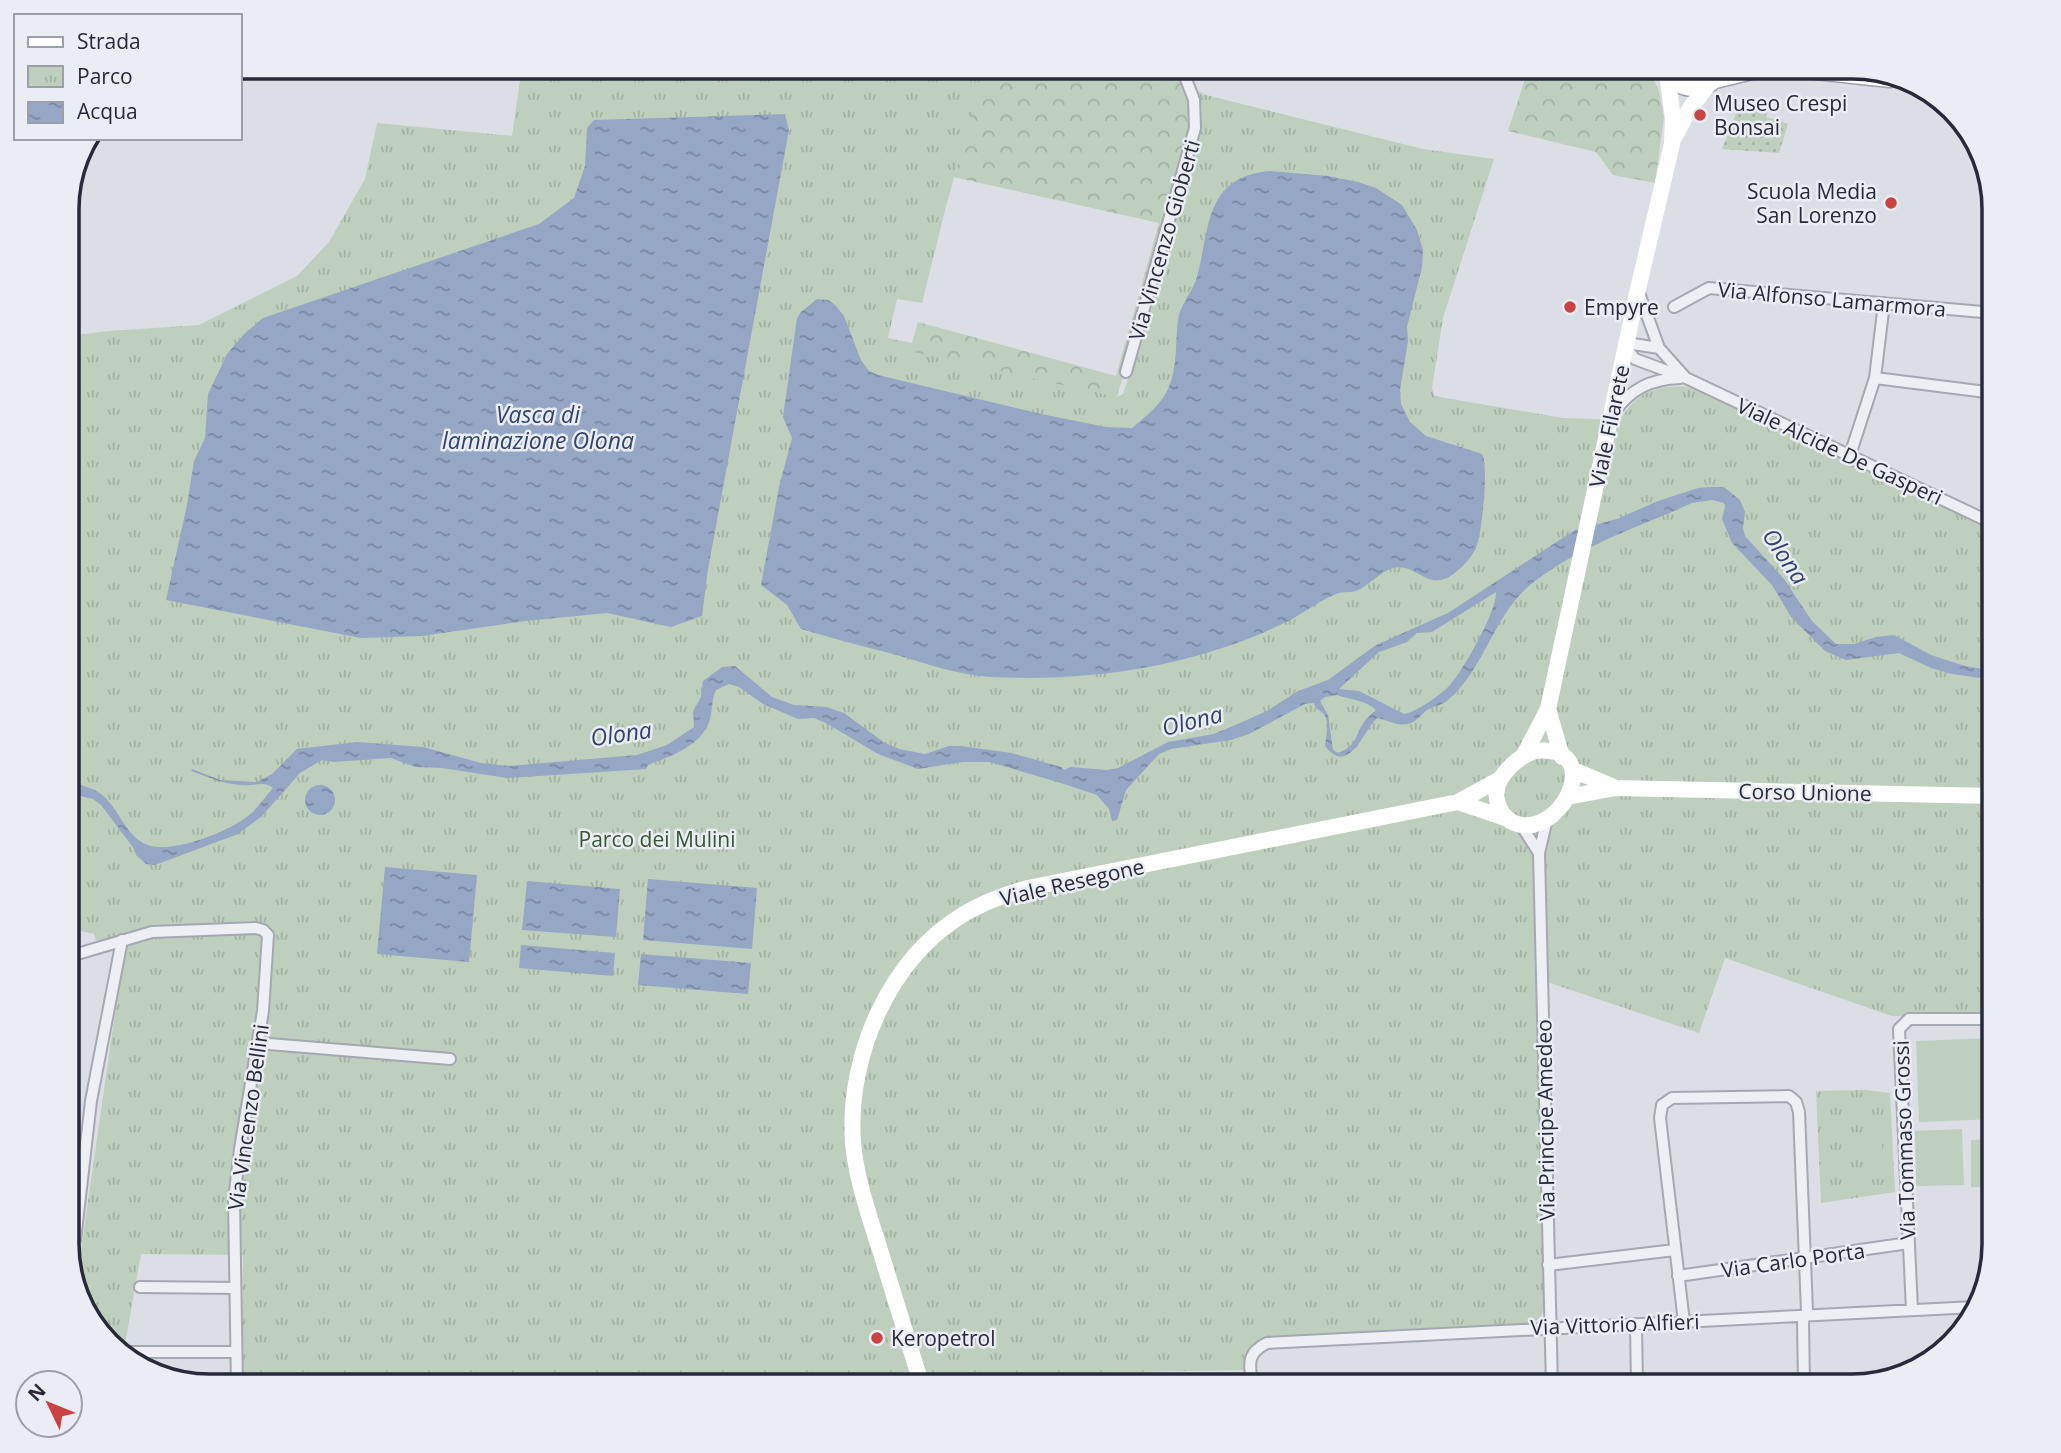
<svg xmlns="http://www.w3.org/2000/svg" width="2061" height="1453" viewBox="0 0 2061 1453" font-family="'Open Sans',sans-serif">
<defs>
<pattern id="grass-dots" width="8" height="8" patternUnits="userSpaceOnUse" patternTransform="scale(1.75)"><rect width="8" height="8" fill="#becfbd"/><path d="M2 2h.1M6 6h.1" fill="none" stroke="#a3b2a3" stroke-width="1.8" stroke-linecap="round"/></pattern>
<pattern id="forest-crowns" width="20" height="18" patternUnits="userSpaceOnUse" patternTransform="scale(1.75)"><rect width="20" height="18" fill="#becfbd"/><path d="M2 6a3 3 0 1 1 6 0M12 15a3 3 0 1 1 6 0" fill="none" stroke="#a3b2a3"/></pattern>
<pattern id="park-tufts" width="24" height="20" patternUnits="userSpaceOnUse" patternTransform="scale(1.75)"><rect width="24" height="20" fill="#becfbd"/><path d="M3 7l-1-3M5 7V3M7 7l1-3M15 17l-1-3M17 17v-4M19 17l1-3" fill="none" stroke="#a3b2a3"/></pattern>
<pattern id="water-ripples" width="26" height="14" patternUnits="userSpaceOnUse" patternTransform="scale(1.75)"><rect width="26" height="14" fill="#96a6c5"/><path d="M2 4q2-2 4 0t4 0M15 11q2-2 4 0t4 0" fill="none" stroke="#7a87a1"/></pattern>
</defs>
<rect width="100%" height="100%" fill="#dbdee5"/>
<path fill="url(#grass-dots)" d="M1745,105L1768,111L1766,117L1788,124L1779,153L1722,149L1739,106L1743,108Z"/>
<path fill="url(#forest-crowns)" d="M646,66L1175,67L1193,112L1155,260L1117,397L883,354L888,338L912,343L918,322L1116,376L1159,223L931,172Z
M1529,67L1646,66L1649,68L1659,91L1664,117L1655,183L1613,175L1596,152L1508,131Z"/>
<path fill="url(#park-tufts)" d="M522,67H985L945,210L922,303L897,299L886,346L1117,397L1123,394L1161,280L1199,126V105L1192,88L1206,95L1423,149L1494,159L1443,318L1432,388L1434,396L1563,418L1620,420C1638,390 1658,385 1691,387L1994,531V1016H1892L1725,958L1699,1033L1550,983L1538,984L1545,1304C1541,1327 1527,1323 1508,1326L1266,1338C1250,1345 1243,1351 1244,1370L1025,1374L903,1379L789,1376L788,1386H599L576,1376L241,1380L243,1255L141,1254L123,1355L85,1315L76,1285L124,951L115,943L96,941L94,934L81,931L67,916V336L109,331L199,325L297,276L329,242L365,179L377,123L512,136Z
M1865,1090L1890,1093L1895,1192L1821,1203L1816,1091Z"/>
<path fill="#becfbd" d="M1994,1038V1119L1919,1122L1916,1041Z
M1962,1129L1964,1185L1916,1186L1915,1131Z
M1994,1139V1187H1971V1140Z
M1882,1142L1884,1179H1867L1865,1143Z"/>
<path fill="url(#water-ripples)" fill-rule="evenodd" d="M785,114L789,130L708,569L702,616L671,627L607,613L525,621L422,636L361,638L166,600L187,505L194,461L205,438L208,394L227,354L244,334L263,318L539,224L574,198L585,166L587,128L594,120Z
M1270,171L1328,176L1358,182L1376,188L1402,205L1417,230L1423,250L1422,267L1407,327L1408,341L1400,390L1401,404L1410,422L1426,436L1482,454C1489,465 1482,534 1476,548C1471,558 1462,568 1452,575C1427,592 1416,562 1393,568C1379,572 1369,586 1356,591C1350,593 1342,591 1336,594C1316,602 1299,617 1280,625C1192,667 1088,682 991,677C957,675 925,663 893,654C862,646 831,638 801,629L787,605L761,585L779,487L792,438L783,417L797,318L801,312L817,299L828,300L835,305L844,316L861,360L869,371L878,375L1041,414L1106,427L1132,428C1145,417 1161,405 1168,389C1178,367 1175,343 1178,320C1180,305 1191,294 1196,280C1211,231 1202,177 1270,171Z
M1709,487H1724L1740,500L1745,512L1743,528L1745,536L1784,579L1812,621L1836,644H1854L1876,637L1894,635L1931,655L1965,666L1994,671V680L1952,674L1931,668L1899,653L1846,660L1825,651L1791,617L1772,585L1732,543L1722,519L1725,507L1724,503L1712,500L1692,503C1639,527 1582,545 1535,581C1494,611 1486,668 1448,700C1443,705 1435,706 1429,709C1421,713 1417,723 1407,724C1395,726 1388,720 1377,718C1363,731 1349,777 1325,746C1326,738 1329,723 1325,716C1321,710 1316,710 1314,703L1305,704L1249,734L1231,740L1171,749L1159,754L1126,790L1117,820L1112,821L1109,809L1097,795L1064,784L990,762H963L918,769L878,754L826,723L814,718L798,719L763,704L739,687L729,684L716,690C711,700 713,711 709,722C701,746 669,757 648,765L646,769L507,778L442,768L416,767L391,758L334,762L322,760L300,773L262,816L238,834L155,865L146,864L136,855L135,850L101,805L93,799L67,793V780C78,785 92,787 101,794C118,807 124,832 143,843C167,857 228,832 248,816C258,808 265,797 273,788C264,780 253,787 241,785C223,784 208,777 191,771L192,769L220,780L257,782L272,774L297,749L357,742L423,747L481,763L509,766L637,755L667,745L694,727L693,711L701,697L703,681L722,667L735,666L772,697L794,705L826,707L844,713L885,743L899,749L925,754L949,746H960L1012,753L1061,767L1064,770L1071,767L1107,770L1118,768L1168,742L1214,734L1233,726L1267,711L1298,691L1328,680L1376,645L1448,613L1575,530L1617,519L1658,501L1698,488ZM1496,592C1497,611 1464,669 1450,685C1442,694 1415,713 1404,714L1359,691L1339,689L1379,652L1407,642L1417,633L1432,632ZM1337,695C1351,700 1366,700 1376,710C1373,713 1366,718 1364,722C1354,737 1358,745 1338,753L1333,750L1328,715L1320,701L1325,697Z
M305 800a15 15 0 1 1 30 0a15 15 0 1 1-30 0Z
M385,867L477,875L469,962L377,954Z
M648,879L757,888L752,949L643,940Z
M527,881L620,889L616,937L522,930Z
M521,945L615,953L613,976L519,968Z
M641,954L751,963L748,994L638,985Z"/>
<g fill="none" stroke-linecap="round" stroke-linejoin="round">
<g stroke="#a5a8b2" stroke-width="14">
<path id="street" d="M1639,293L1659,348L1684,376
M1674,307L1709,288L1994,313
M1659,348L1633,344L1625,347L1635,359L1686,378L1994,524
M1126,372L1195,128L1194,100L1181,66
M1875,378L1994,393
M1614,413C1630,389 1651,379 1680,378
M1850,455L1875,378L1884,303
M1547,819L1539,853L1552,1386
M1521,825L1539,853
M67,957L152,932L256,928L263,930L268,935L263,1011L240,1149L234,1200L237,1386
M257,1043L450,1059
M67,1239L75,1240L91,1101L122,940
M1548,1265L1675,1250
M1678,1276L1909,1243
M140,1287L235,1288
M1912,1310L1899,1029L1909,1019H1994
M1684,1322L1660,1118L1662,1105L1672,1098L1789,1096L1796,1102L1799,1112L1807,1311L1803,1321L1804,1386
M1636,1324L1637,1386
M125,1352H236
M1252,1386C1250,1365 1245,1354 1267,1343C1503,1329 1739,1318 1975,1307"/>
</g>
<g stroke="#9ba0b1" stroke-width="21">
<path id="primary" d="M1664,66C1675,93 1712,95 1722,66
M1778,66L1890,78
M1715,79L1752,70L1778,67"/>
</g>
<use href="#street" stroke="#eeeff4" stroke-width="10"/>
<path stroke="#fff" stroke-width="16" d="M1674,138L1690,108L1710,83
M1548,709L1562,757
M1535,751C1604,744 1566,831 1522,825C1500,822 1490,796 1501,778C1509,766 1521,756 1535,751Z
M1524,755L1548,709L1638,289L1672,144L1673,119L1667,73
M1573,770L1616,788
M1567,797L1616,788L1994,796
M1458,802L1508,819
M922,1386C908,1341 894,1295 880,1250C869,1215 856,1179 853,1142C847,1056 889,959 964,914C984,902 1006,894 1028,888L1458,802L1500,779"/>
<use href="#primary" stroke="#fff" stroke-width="18"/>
</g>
<g fill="#ca4241" stroke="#eaedf3" stroke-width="2.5">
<circle cx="1700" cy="115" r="7"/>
<circle cx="1891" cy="203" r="7"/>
<circle cx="1570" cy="307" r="7"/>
<circle cx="877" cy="1338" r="7"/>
</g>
<g text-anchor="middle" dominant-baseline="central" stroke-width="5" stroke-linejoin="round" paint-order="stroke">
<g font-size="21" fill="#262a3b" stroke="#eaedf3" text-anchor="start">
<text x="1714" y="103">Museo Crespi<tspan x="1714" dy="24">Bonsai</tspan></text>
<text x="1877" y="191" text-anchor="end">Scuola Media<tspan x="1877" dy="24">San Lorenzo</tspan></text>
<text x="1584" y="307">Empyre</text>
<text x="891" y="1338">Keropetrol</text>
</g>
<g font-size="21" fill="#262a3b" stroke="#eaedf3">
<text transform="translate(1164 240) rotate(-74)">Via Vincenzo Gioberti</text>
<text transform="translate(1832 299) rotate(5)">Via Alfonso Lamarmora</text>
<text transform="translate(1609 426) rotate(-78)">Viale Filarete</text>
<text transform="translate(1840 451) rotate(25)">Viale Alcide De Gasperi</text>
<text transform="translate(1805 792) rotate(1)">Corso Unione</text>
<text transform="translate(1072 882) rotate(-13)">Viale Resegone</text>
<text transform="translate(248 1117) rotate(-82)">Via Vincenzo Bellini</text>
<text transform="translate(1545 1120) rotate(-91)">Via Principe Amedeo</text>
<text transform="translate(1904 1140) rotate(-92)">Via Tommaso Grossi</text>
<text transform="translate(1793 1260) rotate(-8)">Via Carlo Porta</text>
<text transform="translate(1615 1324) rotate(-2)">Via Vittorio Alfieri</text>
</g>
<g font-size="21" fill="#355633" stroke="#eaedf3">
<text x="657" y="839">Parco dei Mulini</text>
</g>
<g font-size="23" font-style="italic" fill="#31436e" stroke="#eaedf3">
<text x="538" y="414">Vasca di<tspan x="538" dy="26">laminazione Olona</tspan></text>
<text transform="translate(1786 556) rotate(56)">Olona</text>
<text transform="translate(1192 720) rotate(-14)">Olona</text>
<text transform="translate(621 733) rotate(-8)">Olona</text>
</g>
</g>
<path d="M0 0H2061V1453H0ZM209 79H1852A130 130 0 0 1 1982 209V1244A130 130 0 0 1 1852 1374H209A130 130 0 0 1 79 1244V209A130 130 0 0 1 209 79Z" fill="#eaedf3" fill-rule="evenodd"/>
<path fill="none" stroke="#262a3b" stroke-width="3.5" d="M209 79H1852A130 130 0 0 1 1982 209V1244A130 130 0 0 1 1852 1374H209A130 130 0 0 1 79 1244V209A130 130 0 0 1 209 79Z"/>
<rect x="14" y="14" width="228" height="126" fill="#eaedf3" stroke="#9c9fa9" stroke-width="2"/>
<rect x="28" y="37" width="35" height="10" fill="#ffffff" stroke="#9c9fa9" stroke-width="2"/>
<text x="77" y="49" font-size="21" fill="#262a3b">Strada</text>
<rect x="28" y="66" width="35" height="21" fill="url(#park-tufts)" stroke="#9c9fa9" stroke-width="2"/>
<text x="77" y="84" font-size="21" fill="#262a3b">Parco</text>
<rect x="28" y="102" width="35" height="21" fill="url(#water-ripples)" stroke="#9c9fa9" stroke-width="2"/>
<text x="77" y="119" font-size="21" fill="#262a3b">Acqua</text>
<g transform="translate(49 1404) rotate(313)"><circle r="33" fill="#eaedf3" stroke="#9c9fa9" stroke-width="2"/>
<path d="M0-5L12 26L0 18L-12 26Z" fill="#ca4241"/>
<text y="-10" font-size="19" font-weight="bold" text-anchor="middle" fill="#262a3b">N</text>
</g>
</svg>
